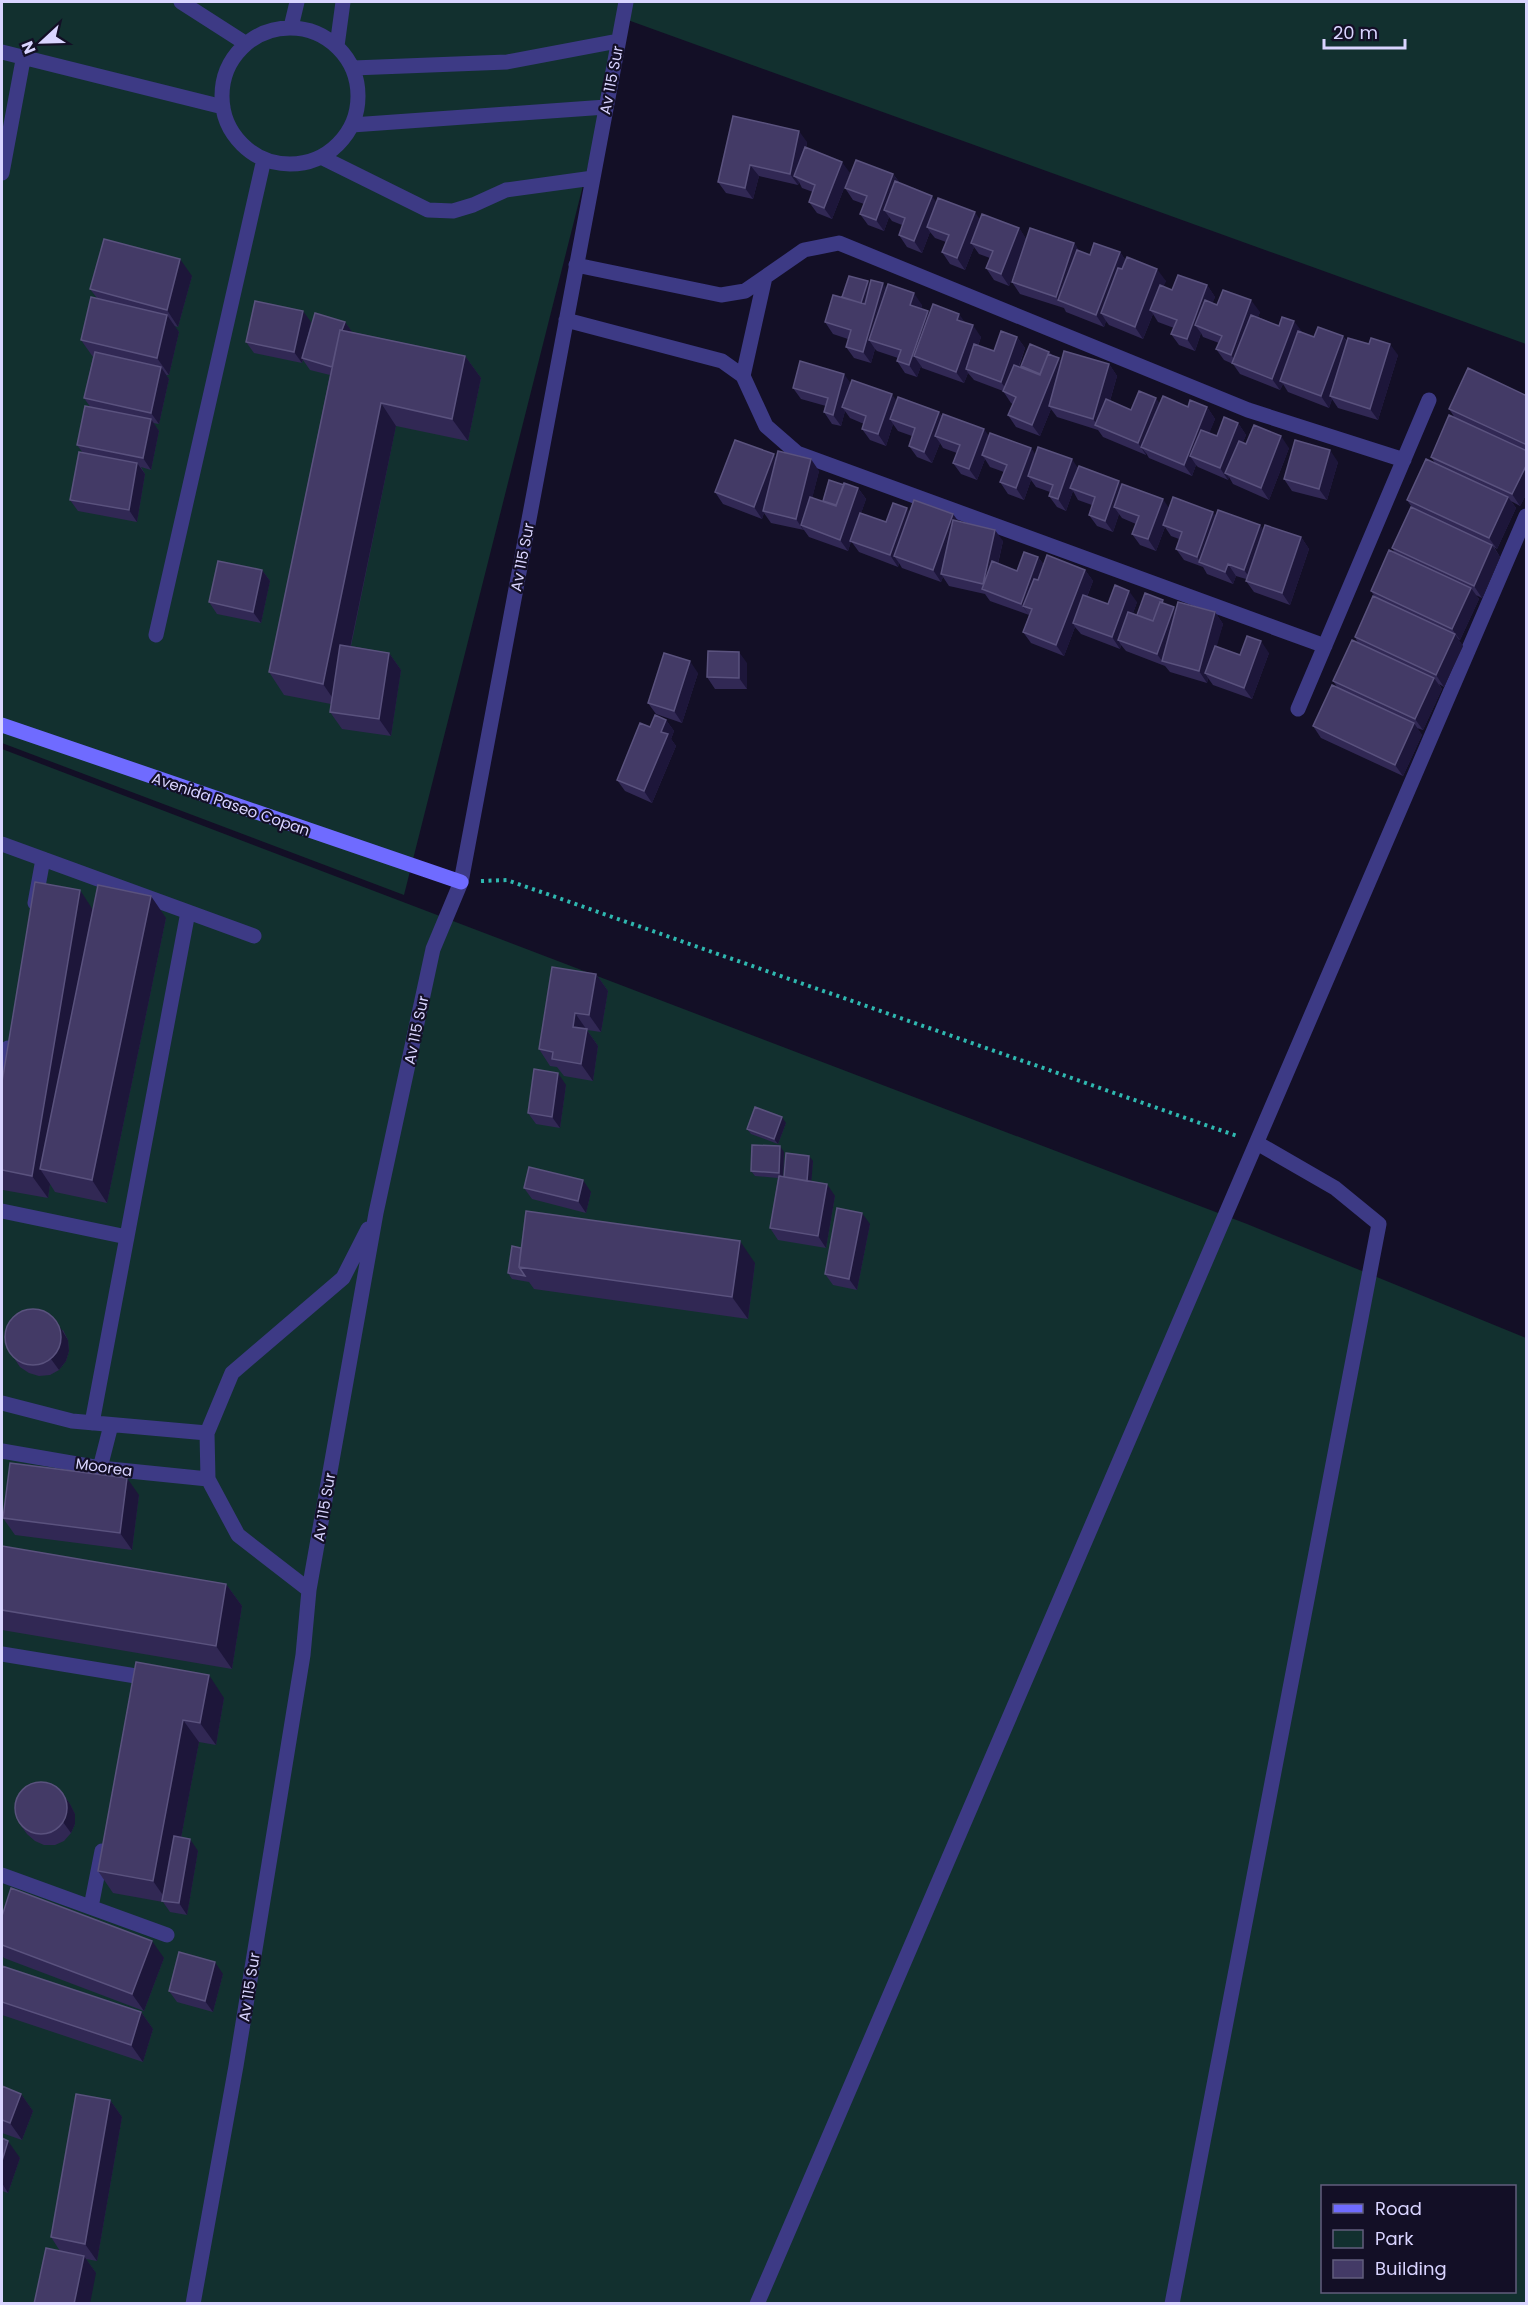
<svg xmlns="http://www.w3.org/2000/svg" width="1528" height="2305" viewBox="0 0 1528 2305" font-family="Poppins,sans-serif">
<rect width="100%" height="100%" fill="#130f26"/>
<path fill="#12302f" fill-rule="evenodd" d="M2,2H1526V344L625,19L404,895L2,743Z
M2,749L1247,1224L1526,1338V2303H2ZM1322,2186H1514V2292H1322Z"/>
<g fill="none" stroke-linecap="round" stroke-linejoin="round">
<path stroke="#2fb8b0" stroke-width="4" stroke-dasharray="3 4.5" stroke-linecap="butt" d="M481,881L507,880L1237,1136"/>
<path stroke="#3d3a85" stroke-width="15" d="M181,2L245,43
M291,27L297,2
M222 96a68 68 0 1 1 136 0a68 68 0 1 1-136 0Z
M337,46L343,2
M2,52L223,107
M353,68L507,62L618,41
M352,125L606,107
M321,157L428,210L453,211L473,205L506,190L593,178
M2,173L23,60
M576,265L721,295L745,291L804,250L839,243L1248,410L1404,460
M566,320L722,361L743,376L766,426L797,453L1325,646
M743,376L765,277
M156,635L264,159
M1298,709L1429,400
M2,844L254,936
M35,903L43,859
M2,1081L8,1048
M2,1211L127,1237
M2,1403L72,1421L207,1433
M92,1423L188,912
M2,1451L100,1468L208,1479
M100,1468L111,1425
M309,1590L238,1535L208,1479L207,1433L232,1373L343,1278L368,1229
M2,1654L154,1679
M2,1875L167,1935
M91,1907L102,1851
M193,2304L236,2066L303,1655L309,1590L376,1213L433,949L461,882L626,2
M757,2304L1526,516
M1172,2304L1379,1224L1335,1188L1257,1143"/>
<path stroke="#6f6bff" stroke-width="15" d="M2,725L461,882"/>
</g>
<path fill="#312854" d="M733,116L807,142L806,148L850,173L832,219L817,213L809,202L813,192L802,188L799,182L798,185L759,176L753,199L726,193L718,182Z
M893,174L900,183L936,202L980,219L1019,228L1026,239L1074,243L1079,251L1090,255L1120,252L1126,261L1166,281L1163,286L1172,290L1207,285L1215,297L1212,303L1217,305L1260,312L1258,317L1279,326L1314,337L1343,336L1347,341L1398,355L1378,420L1338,408L1332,399L1329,408L1288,392L1283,384L1280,390L1240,374L1233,364L1224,360L1216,349L1219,343L1203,337L1201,333L1195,351L1179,345L1171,334L1174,328L1158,322L1153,314L1143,339L1109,325L1106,321L1104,327L1066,312L1064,308L1020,294L1012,282L1021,254L1009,286L994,280L986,268L990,258L979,254L974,247L965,270L950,264L942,252L946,242L935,238L930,232L922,253L907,247L899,235L902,225L892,221L889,217L884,231L868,225L860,214L864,204L853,200L845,188Z
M192,276L178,327L174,326L179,332L169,375H166L169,379L159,424L153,423L159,431L151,470L141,467L145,474L137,522L78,511L70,500L83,453L77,445L91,408L84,398L93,357L81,340L97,298L90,289Z
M868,281L870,284L886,289L922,305L921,309L930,314L965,322L981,337L978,346L994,351L1017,337L1025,348L1019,367L1023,368L1021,366L1049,352L1052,355L1059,358L1061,361L1109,364L1117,376L1110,401L1131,410L1160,403L1188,407H1207L1215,419L1209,433L1217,436L1238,423L1246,435L1243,442L1246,444L1289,448L1269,500L1233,484L1229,477L1228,480L1198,467L1196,465L1192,476L1149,458L1146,453V455L1103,437L1098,430L1057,417L1051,409L1040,436L1016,427L1008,415L1013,404L1011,403L1003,391L974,380L968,373L964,383L922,368L921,366L917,377L905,373L897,361L898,358L877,351L875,349L871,363L854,358L846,347L848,339L833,334L825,322L843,298Z
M311,322L307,343L345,322L352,332L465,356L481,378L468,441L396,426L351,646L389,653L401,670L391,736L342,729L330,712L331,704L284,695L269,672L330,375L310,370L303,360L302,363L254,353L246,342Z
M850,383L897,401L939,412L942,416L989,436L1031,448L1035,455L1078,467L1122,485L1169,508L1216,516L1260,525L1263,530L1301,537L1309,549L1290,605L1254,592L1246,581V579L1236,576L1233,584L1207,574L1203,567L1184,560L1176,549L1179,539L1171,536L1165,527L1156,551L1140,545L1132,534L1136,524L1122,518L1119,514L1113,532L1097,526L1089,515L1092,505L1078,500L1073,491L1066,511L1057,507L1049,496L1050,492L1036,487L1031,480L1024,500L1008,494L1000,482L1004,472L990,467L985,459L977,480L961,474L953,463L957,453L943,448L940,443L932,463L917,457L909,446L912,436L898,431L893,424L886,446L870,440L862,429L864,424L850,418L845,411L841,426L832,424L824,412L826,406L801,399L793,388Z
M1527,396V493L1520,506L1511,501L1516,508L1497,549L1494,547L1500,557L1482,598L1476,595L1479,599L1460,640L1458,639L1463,646L1444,687L1439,684L1442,689L1423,730L1417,728L1422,735L1403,776L1321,738L1313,726L1338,688L1333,681L1358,643L1355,637L1375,597L1371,591L1395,553L1392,548L1413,509L1407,500L1435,463L1431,457L1455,418L1449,409Z
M776,457L819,471L812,498L823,502L843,485L858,488L866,499L861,513L886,522L907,508L909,513L958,521L1003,541L998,564L1017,571L1038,557L1044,565L1085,570L1093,581L1087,597L1108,604L1137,602L1133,613L1137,615L1166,604L1176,610L1215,612L1223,624L1216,646L1240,655L1269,653L1252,699L1213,685L1208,678L1207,683L1170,672L1165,666L1126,651L1121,645L1120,649L1081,634L1075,627L1064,656L1031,643L1023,632L1029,615L990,601L985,594L949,586L943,577L941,582L902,568L899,563L898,567L859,552L851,541L848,551L809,537L804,530L771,523L764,513L762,519L723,504L715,492Z
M1338,462L1327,500L1292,491L1284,479Z
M262,570L270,581L261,623L217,614L209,602Z
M747,663V689H715L707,677Z
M698,673L682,723L656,714L648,703Z
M666,720L674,731L671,739L676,746L652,803L625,791L617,780L650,727Z
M166,918L107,1203L55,1192L50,1184L48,1198L3,1190L2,1188V1082Z
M596,974L608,991L601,1032L587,1030L598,1046L593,1081L564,1076L557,1067L550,1066L539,1049Z
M566,1085L560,1128L536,1124L528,1113Z
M786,1123L778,1144L751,1134L747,1129Z
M784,1152L783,1176L784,1177L813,1161L811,1181L835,1196L826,1248L778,1240L770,1228L778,1178L755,1176L751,1171Z
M524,1188L591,1192L586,1213L532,1199Z
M870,1224L857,1290L833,1285L825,1274Z
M521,1248L755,1263L748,1319L534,1289L529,1282L512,1279L508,1273Z
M63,1330L68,1340L69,1351L66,1361L59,1370L50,1375L39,1376L29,1373L20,1367L12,1355Z
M139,1495L132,1550L15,1535L3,1518Z
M2,1546L226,1584L242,1606L232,1669L2,1630Z
M136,1662L224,1698L216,1745L199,1742L181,1838L198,1851L187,1915L170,1912L163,1902L113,1893L98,1871Z
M62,1793L70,1804L75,1814V1824L71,1833L64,1841L55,1845H44L35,1841L27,1834L19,1823Z
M2,1916L164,1958L144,2011L4,1958L2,1955Z
M2,1966L141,2012L153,2029L143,2062L2,2015Z
M223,1974L213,2012L177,2002L169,1991Z
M2,2086L21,2094L33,2111L22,2140L2,2133Z
M110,2100L122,2117L97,2261L86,2259L96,2273L60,2251L51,2237Z
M2,2138L20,2158L8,2193L2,2191Z"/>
<path fill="#1d163a" d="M799,131L807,142L800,178L794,176L799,182L798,185L790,174Z
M842,162L850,173L832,219L824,208Z
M750,165L759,176L753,199L745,188Z
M893,174L901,185L884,210L889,217L884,231L876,220Z
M932,196L940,207L927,227L930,232L922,253L914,241Z
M975,212L983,224L971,243L974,247L965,270L957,258Z
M1019,228L1027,240L1009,286L1001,274Z
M1074,243L1082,255L1058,300L1064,309L1056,297Z
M1120,252L1128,264L1101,313L1106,321L1104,327L1096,315Z
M180,259L192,276L178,327L167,310Z
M1157,269L1166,281L1154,311L1150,310L1153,314L1143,339L1135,327Z
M868,281L872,287L865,308L861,303Z
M883,283L891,295L869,340L875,349L871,363L863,352Z
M1207,285L1215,297L1203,328L1195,325L1201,333L1195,351L1187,339Z
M914,293L922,305L918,317L910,305Z
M1251,300L1260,312L1239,366L1231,355Z
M303,311L311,322L302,363L294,352Z
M928,311L936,323L914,356L921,366L917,377L909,365Z
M959,314L967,325L957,320Z
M167,315L179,332L169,375L157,358Z
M1294,321L1303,333L1280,381L1283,384L1280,390L1272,379Z
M345,322L353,333L332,367Z
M973,325L981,337L969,370L966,369L968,373L964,383L956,372Z
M1343,336L1351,348L1330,396L1332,399L1329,408L1321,396Z
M1017,337L1025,348L1009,393L1001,382Z
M1390,344L1398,355L1378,420L1370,409Z
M465,356L481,378L468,441L452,419Z
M1059,358L1067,370L1049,406L1051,409L1040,436L1032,425Z
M1109,364L1117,376L1102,428L1099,427L1093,419Z
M161,367L169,379L159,424L151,413Z
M844,374L852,385L842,407L845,411L841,426L833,415Z
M892,394L900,406L890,419L893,424L886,446L878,434Z
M1156,398L1164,410L1141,447L1146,453V455L1138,443Z
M381,403L396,426L338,706L323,684Z
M1207,407L1215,419L1199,459L1190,456L1196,465L1192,476L1184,465Z
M939,412L947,423L935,436L940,443L932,463L924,452Z
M151,419L159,431L151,470L143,458Z
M1238,423L1246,435L1230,475L1225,473L1229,477L1228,480L1220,468Z
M984,429L992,440L982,455L985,459L977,480L969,469Z
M1281,436L1289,448L1269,500L1261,488Z
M1031,448L1039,459L1028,476L1031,480L1024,500L1016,488Z
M1330,450L1338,462L1327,500L1319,489Z
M774,454L782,466L763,511L764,513L762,519L754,507Z
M811,459L819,471L805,527L801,525L804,531L796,519Z
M1072,459L1080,471L1070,488L1073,491L1066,511L1058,499Z
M137,463L145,474L137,522L129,510Z
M1527,464V493L1520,506L1512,494Z
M1119,481L1127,492L1114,507L1119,514L1113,532L1105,521Z
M858,488L866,499L848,551L840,540Z
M1508,497L1516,508L1497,549L1489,538Z
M1163,499L1171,511L1163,525L1165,527L1156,551L1148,539Z
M907,508L915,520L894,556L899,563L898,567L890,555Z
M1213,512L1221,524L1201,563L1197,557Z
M953,514L961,525L941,574L943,577L941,582L933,570Z
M1260,525L1268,537L1252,581L1244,570Z
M995,530L1003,541L991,593L988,592L983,584Z
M1301,537L1309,549L1290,605L1282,593Z
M1492,545L1500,557L1482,598L1474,586Z
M1038,557L1046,568L1023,606L1029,615L1021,604Z
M1228,564L1236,576L1233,584L1225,572Z
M262,570L270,581L261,623L253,612Z
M1085,570L1093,581L1076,624L1073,623L1075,627L1064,656L1056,645Z
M1471,588L1479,599L1460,640L1452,629Z
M1129,591L1137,602L1123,641L1118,640L1121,645L1120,649L1112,637Z
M1174,607L1182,619L1162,661L1157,654Z
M1215,612L1223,624L1209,675L1205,673L1208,678L1207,683L1199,671Z
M1455,634L1463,646L1444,687L1436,675Z
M1261,641L1269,653L1252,699L1244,688Z
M739,652L747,663V689L739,678Z
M389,653L401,670L391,736L379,719Z
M690,661L698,673L682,723L674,711Z
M1434,678L1442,689L1423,730L1415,719Z
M666,720L674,731L671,739L676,746L652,803L644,791L661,732Z
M1414,723L1422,735L1403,776L1395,765Z
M80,890L95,913L40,1169L50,1184L48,1198L32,1176Z
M151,896L166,918L107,1203L92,1180Z
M596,974L608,991L601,1032L589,1015Z
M575,1013L598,1046L593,1081L581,1064L573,1027Z
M558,1073L566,1085L560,1128L552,1117Z
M782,1117L786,1123L778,1144L774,1139Z
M780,1146L784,1152L783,1178L779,1173Z
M809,1156L813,1161L811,1186L807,1181Z
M583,1180L591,1192L586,1213L578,1201Z
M827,1184L835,1196L826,1248L818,1236Z
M862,1213L870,1224L857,1290L849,1279Z
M740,1241L755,1263L748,1319L732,1297Z
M55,1319L68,1340L69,1351L66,1361L59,1370L51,1359Z
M127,1478L139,1495L132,1550L120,1533Z
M226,1584L242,1606L232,1669L216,1646Z
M209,1675L224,1698L216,1745L200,1723Z
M183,1720L199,1742L169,1902L167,1901L153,1881Z
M62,1793L70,1804L75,1814V1824L71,1833L63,1822Z
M190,1839L198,1851L187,1915L179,1903Z
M152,1941L164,1958L144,2011L132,1994Z
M215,1962L223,1974L213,2012L205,2001Z
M141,2012L153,2029L143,2062L131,2045Z
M21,2094L33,2111L22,2140L10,2123Z
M110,2100L122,2117L97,2261L85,2244Z
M8,2141L20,2158L8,2193L2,2183V2161Z
M84,2256L96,2273L90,2304H74Z"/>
<path fill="#433a66" stroke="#5a527e" stroke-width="1.5" d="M733,116L799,131L790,174L750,165L745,188L718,182Z
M805,147L842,162L824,208L809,202L815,185L794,176Z
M856,160L893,174L876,220L860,214L867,196L845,188Z
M895,181L932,196L914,241L899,235L905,218L884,210Z
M938,198L975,212L957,258L942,252L949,235L927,227Z
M982,214L1019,228L1001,274L986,268L993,251L971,243Z
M1030,228L1074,243L1056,297L1012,282Z
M104,239L180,259L167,310L90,289Z
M1094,243L1120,252L1096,315L1058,300L1077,250L1090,255Z
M1127,257L1157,269L1135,327L1101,313L1118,268L1122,269Z
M1178,275L1207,285L1187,339L1171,334L1177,320L1150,310L1160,285L1172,290Z
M849,276L868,281L861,303L842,297Z
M871,280L883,283L863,352L846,347L851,330L825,322L833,295L865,304Z
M888,284L914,293L910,305L928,311L909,365L897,361L901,350L869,340Z
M1223,290L1251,300L1231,355L1216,349L1222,336L1195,325L1205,300L1217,305Z
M91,297L167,315L157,358L81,340Z
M255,301L303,311L294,352L246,342Z
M933,304L959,314L957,320L973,325L956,372L914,356Z
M315,313L345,322L342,330H340L332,367L302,358Z
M1251,315L1279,326L1282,317L1294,321L1272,379L1232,363Z
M1318,327L1343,336L1321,396L1280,381L1298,331L1314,337Z
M340,330L465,356L452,419L381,403L323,684L269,672Z
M1001,331L1017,337L1001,382L966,369L974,344L994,351Z
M1348,338L1369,344L1371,338L1390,344L1370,409L1330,396Z
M1030,344L1049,352L1040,374L1021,366Z
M1064,351L1109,364L1093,419L1049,406Z
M95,352L161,367L151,413L84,398Z
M1048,354L1059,358L1032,425L1008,415L1016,397L1003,391L1014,365L1040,375Z
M800,361L844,374L833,415L824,412L828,398L793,388Z
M1468,368L1527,396V445L1449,409Z
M852,380L892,394L878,434L862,429L866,416L842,407Z
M1139,391L1156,398L1138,443L1095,425L1106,399L1131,410Z
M1163,396L1188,407L1190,400L1207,407L1184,465L1141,447Z
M898,397L939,412L924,452L909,446L915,428L890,419Z
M85,406L151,419L143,458L77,445Z
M943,414L984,429L969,469L953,463L960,445L935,436Z
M1449,415L1527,451V464L1512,494L1431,457Z
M1224,417L1238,423L1220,468L1190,456L1201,430L1217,436Z
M1254,425L1281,436L1261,488L1225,473L1239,441L1246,444Z
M990,433L1031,448L1016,488L1000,482L1007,465L982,455Z
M735,440L774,454L754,507L715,492Z
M1295,440L1330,450L1319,489L1284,479Z
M1038,447L1072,459L1058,499L1049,496L1053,485L1028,476Z
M778,451L811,459L796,519L763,511Z
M79,452L137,463L129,510L70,500Z
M1426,459L1508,497L1489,538L1407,500Z
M1079,466L1119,481L1105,521L1089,515L1095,497L1070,488Z
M829,480L844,485L836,505L823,501Z
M844,483L858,488L840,540L801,525L810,497L836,506Z
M1122,484L1163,499L1148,539L1132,534L1139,516L1114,507Z
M1173,497L1213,512L1197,557L1176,549L1182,532L1163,525Z
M914,500L953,514L933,570L894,556Z
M893,503L907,508L890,555L850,541L860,513L886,522Z
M1411,507L1492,545L1474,586L1392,548Z
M1218,510L1260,525L1244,570L1228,564L1225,572L1199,562Z
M953,520L995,530L983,584L941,574Z
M1265,525L1301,537L1282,593L1246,581Z
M1389,550L1471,588L1452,629L1371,591Z
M1024,552L1038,557L1021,604L982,589L992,561L1017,571Z
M1047,555L1085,570L1056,645L1023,632L1032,609L1023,606L1034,579L1038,580Z
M218,561L262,570L253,612L209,602Z
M1115,585L1129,591L1112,637L1073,623L1083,595L1108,604Z
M1145,593L1163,600L1162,603L1160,602L1153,621L1137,615Z
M1373,596L1455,634L1436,675L1355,637Z
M1160,602L1174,607L1157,654L1118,640L1128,612L1153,621Z
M1178,602L1215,612L1199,671L1162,661Z
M1247,636L1261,641L1244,688L1205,673L1215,646L1240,655Z
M1352,640L1434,678L1415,719L1333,681Z
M340,645L389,653L379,719L330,712Z
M708,651L739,652V678L707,677Z
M664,653L690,661L674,711L648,703Z
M1332,685L1414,723L1395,765L1313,726Z
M655,715L666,720L661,732L668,734L644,791L617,780L640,723L650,727Z
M35,882L80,890L32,1176L2,1170V1082Z
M98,885L151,896L92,1180L40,1169Z
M552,967L596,974L589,1015L575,1013L573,1027L587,1029L581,1064L552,1059L553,1052L539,1049Z
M534,1069L558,1073L552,1117L528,1113Z
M755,1107L782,1117L774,1139L747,1129Z
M752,1145L780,1146L779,1173L751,1171Z
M786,1153L809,1156L807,1181L784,1177Z
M529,1167L583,1180L578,1201L524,1188Z
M779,1176L827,1184L818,1236L770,1228Z
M837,1208L862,1213L849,1279L825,1274Z
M526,1211L740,1241L732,1297L519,1267Z
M512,1246L521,1248L519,1267L525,1276L508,1273Z
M5 1337a28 28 0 1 1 56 0a28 28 0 1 1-56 0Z
M10,1463L127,1478L120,1533L3,1518Z
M2,1546L226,1584L216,1646L2,1610Z
M136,1662L209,1675L200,1723L183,1720L153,1881L98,1871Z
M15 1808a26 26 0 1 1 52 0a26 26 0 1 1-52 0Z
M174,1836L190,1839L179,1903L162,1901Z
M11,1888L152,1941L132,1994L2,1945V1916Z
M179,1952L215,1962L205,2001L169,1991Z
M2,1966L141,2012L131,2045L2,2002Z
M2,2086L21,2094L10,2123L2,2120Z
M76,2094L110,2100L85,2244L51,2237Z
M2,2138L8,2141L2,2161Z
M46,2248L84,2256L74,2304H34Z"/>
<g text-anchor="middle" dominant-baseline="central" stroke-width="4.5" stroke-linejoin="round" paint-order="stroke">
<g font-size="15" fill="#d9d4ff" stroke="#130f26">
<text transform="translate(611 80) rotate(-79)">Av 115 Sur</text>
<text transform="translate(522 557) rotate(-79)">Av 115 Sur</text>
<text transform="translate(231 804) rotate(19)">Avenida Paseo Copan</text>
<text transform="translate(416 1030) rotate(-78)">Av 115 Sur</text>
<text transform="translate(104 1467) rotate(8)">Moorea</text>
<text transform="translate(324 1507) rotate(-80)">Av 115 Sur</text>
<text transform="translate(249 1987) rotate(-81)">Av 115 Sur</text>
</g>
</g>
<rect width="1528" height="2305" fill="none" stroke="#d9d4ff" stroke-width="6"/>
<rect x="1321" y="2185" width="195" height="108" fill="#130f26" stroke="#625e7d" stroke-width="1.5"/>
<rect x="1333" y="2204" width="30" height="9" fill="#6f6bff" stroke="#625e7d" stroke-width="1.5"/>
<text x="1375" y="2215" font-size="18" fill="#d9d4ff">Road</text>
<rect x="1333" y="2230" width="30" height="18" fill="#12302f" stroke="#625e7d" stroke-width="1.5"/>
<text x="1375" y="2245" font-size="18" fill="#d9d4ff">Park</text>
<rect x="1333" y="2260" width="30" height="18" fill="#433a66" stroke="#625e7d" stroke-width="1.5"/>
<text x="1375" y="2275" font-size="18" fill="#d9d4ff">Building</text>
<g transform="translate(42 42) rotate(248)" stroke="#130f26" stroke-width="4.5" paint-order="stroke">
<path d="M0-4.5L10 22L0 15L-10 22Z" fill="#d9d4ff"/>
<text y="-9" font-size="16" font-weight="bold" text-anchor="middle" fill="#d9d4ff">N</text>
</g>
<path d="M1324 39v9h81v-9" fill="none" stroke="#d9d4ff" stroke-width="3"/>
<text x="1333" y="39" font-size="18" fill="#d9d4ff" stroke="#130f26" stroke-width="4.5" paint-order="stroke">20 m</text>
</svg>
